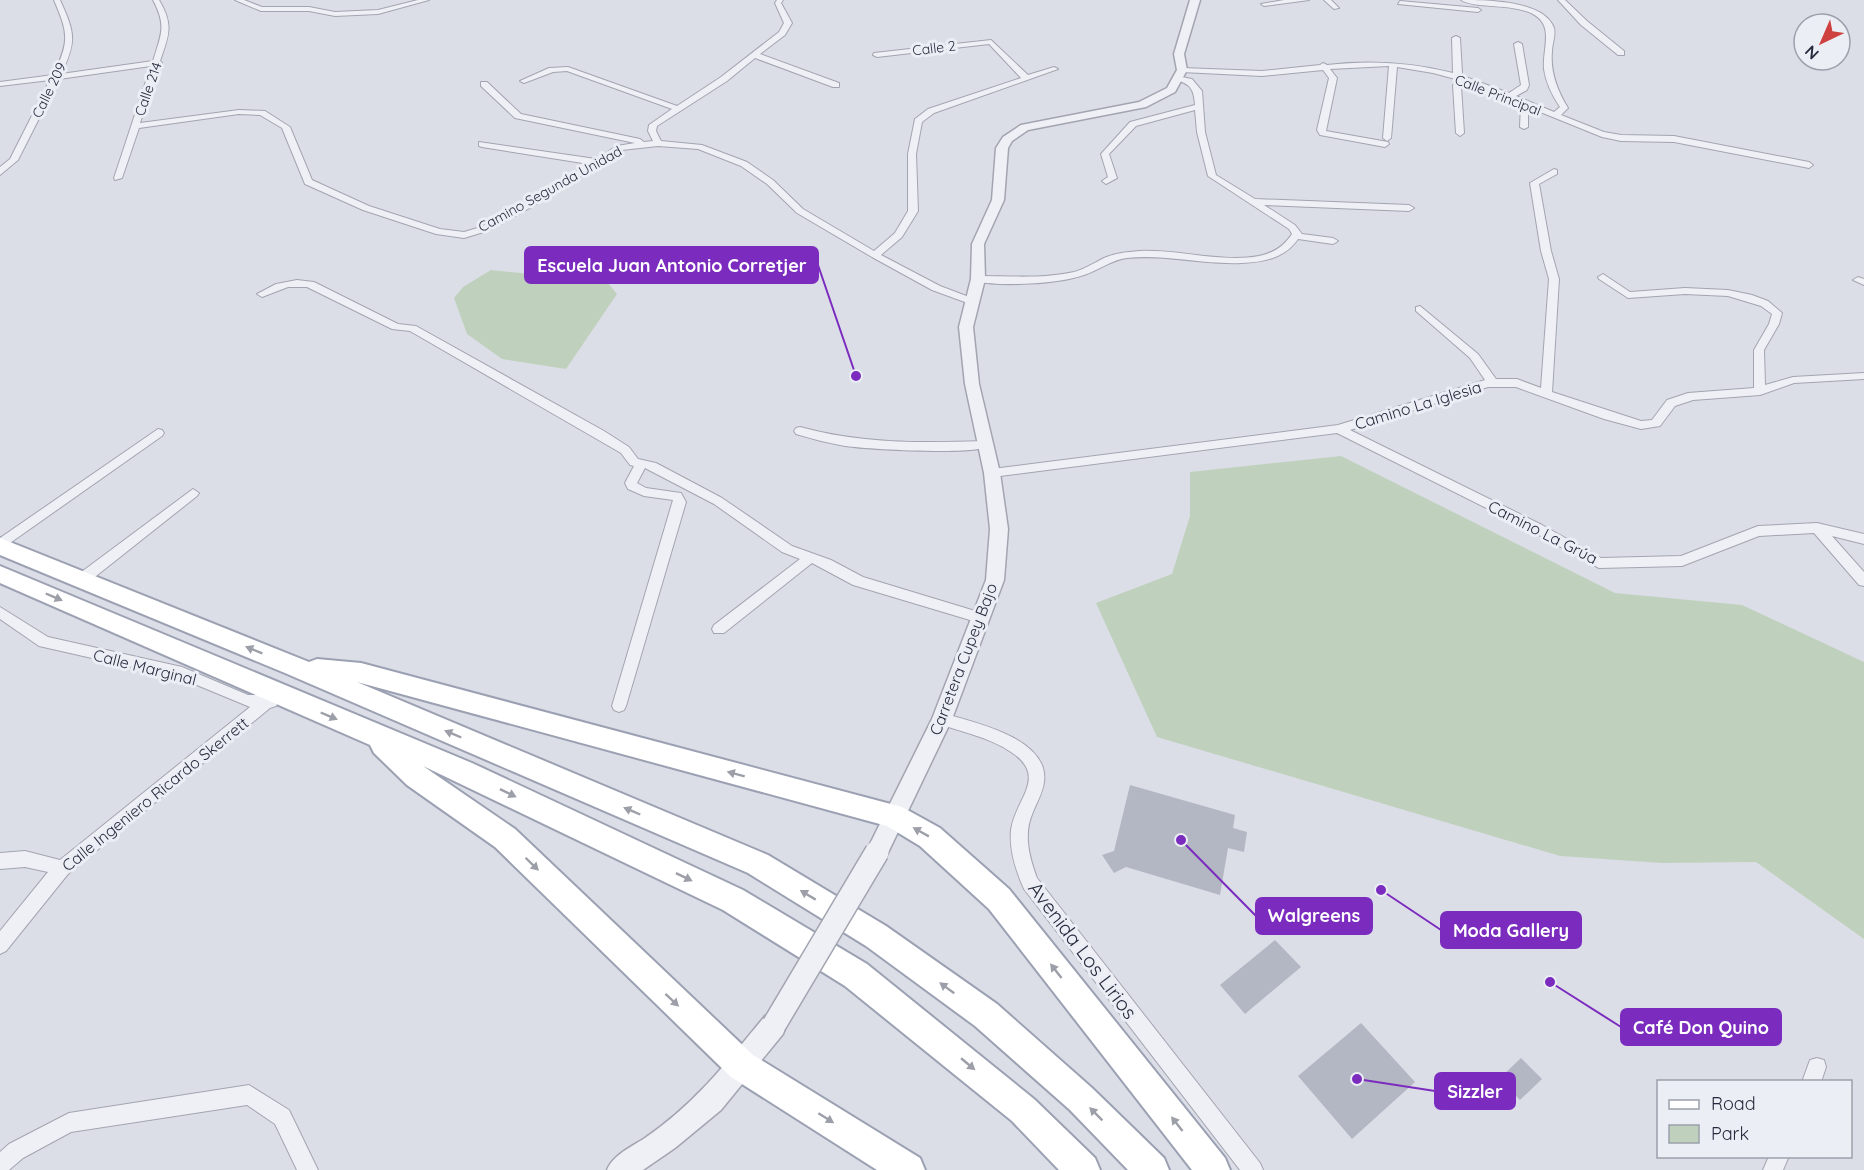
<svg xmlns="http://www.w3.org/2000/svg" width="1864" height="1170" viewBox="0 0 1864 1170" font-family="Quicksand,sans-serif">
<rect width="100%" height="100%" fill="#dcdee7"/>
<path fill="#bfd1bd" d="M491,270L607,282L617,294L566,369L502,359L467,334L454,298L463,287Z
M1341,456L1615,593L1742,605L1864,662V939L1756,862L1662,863L1560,856L1157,737L1096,603L1172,574L1190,516V472Z"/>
<path fill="#b3b7c3" d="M1130,785L1235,815L1233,828L1247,832L1244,852L1228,848L1220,895L1126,867L1114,873L1102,855L1114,851Z
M1275,940L1301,967L1245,1014L1220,985Z
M1361,1023L1415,1082L1352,1139L1298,1076Z
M1521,1058L1542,1079L1520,1100L1499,1079Z"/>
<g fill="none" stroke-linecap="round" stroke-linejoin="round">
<g stroke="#a2a4b1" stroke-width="2">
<path id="minor" d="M54,0H60C75,33 77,41 61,74L153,61C161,35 167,26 153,0H159C174,25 169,35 160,61L162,63L159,65L140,123L239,110L265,111L290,127L312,180L369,206L440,229L464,232L481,227L529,201L589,164L482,147L479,146V142L596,159L617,146L635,143L515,118L481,86V82H487L521,114L640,139L644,142L653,141L648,131L649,125L672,109L567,71L553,72L524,83L520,81L549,68L568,67L677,106L721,77L779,32L784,23L775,3L777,0H783L781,3L792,23L785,35L760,54L839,83V87H833L755,58L727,81L657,126L656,131L661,141L702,145L747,162L773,180L803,209L874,251L895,233L908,211V154L915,119L928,109L1021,78L989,44L877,57L873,55L874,53L991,40L1028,75L1054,67L1058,69L934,113L922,122L916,154L918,211L902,237L881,255L940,286L977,300V304L973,305L932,290L872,257L797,213L767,184L741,166L698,149L658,146L622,150L535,205L487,231L464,238L436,234L363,210L305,184L282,128L260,115L239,114L139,128L122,178L115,180L114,178L151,66L59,79L18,160L0,175V167L10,159L50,80L0,86V82L53,75C70,41 68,33 54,0Z
M235,0H244L262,7H309L335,12L378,10L418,0H429L378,14L335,16L309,11H261Z
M1284,0H1309L1264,6L1261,4Z
M1324,0H1331L1339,8L1334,9Z
M1461,0C1485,0 1544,0 1554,28C1556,35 1552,44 1552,51C1550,72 1557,90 1568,108L1561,115L1604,132L1621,135L1674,136L1809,162L1813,165L1809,168L1674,142L1621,141L1602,137L1528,107V127L1524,129L1520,127L1521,104L1510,99L1504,100V97L1465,82L1461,86L1464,133L1460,136L1456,133L1453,85L1459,80L1433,73L1397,67L1391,138L1387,141L1383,138L1389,66L1330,69L1337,78L1326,131L1388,142L1389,144L1385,147L1320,135L1317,130L1329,78L1323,70L1262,76L1182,72L1178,70L1182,68L1262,71L1320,65L1323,63L1327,65C1370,60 1410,62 1453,73L1452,38L1456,36L1460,38L1462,73L1460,75L1509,93L1521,85L1514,44L1518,42L1522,44L1529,85L1527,90L1516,96L1554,112L1560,107C1552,95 1546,83 1544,69C1542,49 1555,26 1533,14C1511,3 1476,9 1461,0Z
M1558,0H1565L1587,21L1624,51V55H1618L1581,25Z
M1400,1L1478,8L1481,10L1478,12L1398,4Z
M1176,76L1192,79L1202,91L1205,132L1216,175L1255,199L1409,205L1414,208L1409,211L1264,205L1295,225L1302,234L1333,238L1338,241L1333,244L1298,239C1285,258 1264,262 1242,263C1203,265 1166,254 1127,258C1111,260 1099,270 1084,275C1058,284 1002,287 974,281V277L978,276C1010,276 1043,279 1074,272C1085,269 1094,263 1104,258C1115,253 1127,252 1140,251C1179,249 1220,263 1259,256C1274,253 1284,246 1292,234L1289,229L1208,176L1197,132L1195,110L1136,126L1109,154L1117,178L1106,184L1102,181L1108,177L1101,154L1130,122L1195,105C1194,90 1191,84 1176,80Z
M1554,169L1557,170V174L1539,184L1551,251L1559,279L1552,392L1641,421L1652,420L1667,400L1688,393L1754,388V350L1769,324L1772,314L1761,306L1728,296L1685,294L1628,298L1599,279L1598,277L1603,274L1630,292L1685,288L1728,290L1752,295L1768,301L1782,313L1779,324L1764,350L1765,385L1793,377L1864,373V379L1794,383L1760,395L1693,400L1675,406L1660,426L1641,429L1604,419L1516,387H1488L1350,430L1542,525L1601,558L1681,556L1758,526L1817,523L1864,534V544L1832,536L1864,572V586L1859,585L1814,533L1759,536L1682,566L1599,568L1532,531L1337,433L992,477L986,473L992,469L1338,425L1485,380L1470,358L1416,311V307L1420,306L1478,354L1496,379H1517L1541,388L1549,279L1541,251L1530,183Z
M1858,277L1864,279V285L1853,280Z
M297,280L314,282L398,324L416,326L604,431L629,447L638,459L656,463L722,498L792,546L831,560L863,577L985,614L987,618L985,622L980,623L853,585L812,563L724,633H714L712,629L714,625L800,559L782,552L714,504L645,468L637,483L646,488L681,493L686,502L626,706L624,710L619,712L614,710L612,706L673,500L644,496L628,489L625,483L634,466L630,465L621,453L410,331L392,329L307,287H288L262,297L257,294L276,284Z
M800,427C861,444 922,443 985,441L991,445C980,456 866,449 845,446C828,443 812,439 796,434L794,431L796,428Z
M158,429L162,430L164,433L162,436L0,550V538Z
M193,489L199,493L197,496L86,584H76L74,580L76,576Z
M0,607L48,637L182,667L248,695H268L276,698L278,702L276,706L270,708L68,874L6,951L0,954V931L48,872L25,867L0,869V853L25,851L60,860L250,707L180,678L39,646L0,619Z
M942,713C973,722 1050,738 1044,782C1043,792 1037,802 1033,812C1023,834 1029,856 1037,878L1260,1163L1263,1170H1240L1024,889C1016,871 1009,850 1011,830C1015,799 1049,777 1011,752C989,737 961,732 937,723L934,719L937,715Z
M1817,1058L1824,1060L1826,1067L1821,1082H1802L1810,1060Z
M249,1085L289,1110L318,1170H297L275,1124L247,1105L71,1132L23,1158L9,1170H0V1152L9,1144L69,1113Z
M1769,1156H1789L1783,1170H1763Z"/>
</g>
<g stroke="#a2a4b1" stroke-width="3">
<path id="tertiary" d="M1190,0H1200L1184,54L1187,70L1175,92L1146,107L1028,130L1012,141L1008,148L1004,200L984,244L985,279L973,327L979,384L1000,473L1008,529L1004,580L952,719L885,859L877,862L869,859L866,852L932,719L986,580L990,529L984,473L965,384L959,327L971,279L972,244L992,200L996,148L1003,137L1021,125L1139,102L1167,88L1177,70L1174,54Z
M774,1013L783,1016L786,1025L783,1034L721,1110L675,1148L643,1170H607C613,1155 631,1147 645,1138C696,1103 726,1063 765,1016Z"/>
</g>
<g stroke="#9ba1b2" stroke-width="4">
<path id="primary" d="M0,538L309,662L317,659L361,663L902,807L940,828L1009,889L1225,1158L1230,1170H1192L989,909L920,846L887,826L357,682L768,855L886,926L997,1004L1092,1088L1164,1158L1169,1170H1128L1070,1110L975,1026L866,946L748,873L285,673L0,555Z
M0,566L472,763L743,890L867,964L1034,1099L1095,1158L1100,1170H1059L1012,1121L845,986L723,910L423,766L515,829L753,1055L920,1158L925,1170H877L731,1077L495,847L407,785L374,753L370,745L0,583Z"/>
</g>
<use href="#minor" fill="#eff0f5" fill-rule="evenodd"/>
<use href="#tertiary" fill="#eff0f5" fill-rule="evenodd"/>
<use href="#primary" fill="#fff" fill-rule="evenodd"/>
<g stroke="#a2a4b1" stroke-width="26" stroke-linecap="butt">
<path id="tertiary-bridge" d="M774,1025L877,852"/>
</g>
<use href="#tertiary-bridge" stroke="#eff0f5" stroke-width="23"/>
</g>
<defs><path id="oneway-solid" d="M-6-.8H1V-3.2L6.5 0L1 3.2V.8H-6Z" transform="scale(1.5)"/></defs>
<g fill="#9d9fa8">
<use href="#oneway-solid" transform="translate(54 597) rotate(23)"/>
<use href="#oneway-solid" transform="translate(254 650) rotate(-158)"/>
<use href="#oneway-solid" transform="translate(329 716) rotate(23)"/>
<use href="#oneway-solid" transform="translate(453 734) rotate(-157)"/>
<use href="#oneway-solid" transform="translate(736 774) rotate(-165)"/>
<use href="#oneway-solid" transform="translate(508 793) rotate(26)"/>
<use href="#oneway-solid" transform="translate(632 811) rotate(-157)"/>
<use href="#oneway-solid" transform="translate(921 832) rotate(-151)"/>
<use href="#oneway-solid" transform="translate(532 864) rotate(44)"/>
<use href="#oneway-solid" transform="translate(684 877) rotate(26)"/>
<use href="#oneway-solid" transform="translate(808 895) rotate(-149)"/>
<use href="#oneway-solid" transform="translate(1056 971) rotate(-128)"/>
<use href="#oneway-solid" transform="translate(947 988) rotate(-144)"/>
<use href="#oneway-solid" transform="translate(672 1000) rotate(43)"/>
<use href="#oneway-solid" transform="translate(968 1064) rotate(40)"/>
<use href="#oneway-solid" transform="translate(1096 1114) rotate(-135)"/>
<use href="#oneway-solid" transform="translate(826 1118) rotate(32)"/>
<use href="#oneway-solid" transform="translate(1177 1124) rotate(-128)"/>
</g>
<g text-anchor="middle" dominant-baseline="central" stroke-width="6" stroke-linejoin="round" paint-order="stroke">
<g font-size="14" fill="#262a3d" stroke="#ebeef4">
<text transform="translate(934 48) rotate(-7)">Calle 2</text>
<text transform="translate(148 89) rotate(-71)">Calle 214</text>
<text transform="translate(49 90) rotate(-64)">Calle 209</text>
<text transform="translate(1498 95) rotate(21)">Calle Principal</text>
<text transform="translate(550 189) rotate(-29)">Camino Segunda Unidad</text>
</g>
<g font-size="16" fill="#262a3d" stroke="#ebeef4">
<text transform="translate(1418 405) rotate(-17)">Camino La Iglesia</text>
<text transform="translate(1543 532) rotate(27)">Camino La Grúa</text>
<text transform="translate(963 659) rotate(-69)">Carretera Cupey Bajo</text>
<text transform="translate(145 667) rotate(14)">Calle Marginal</text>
<text transform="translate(155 794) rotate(-39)">Calle Ingeniero Ricardo Skerrett</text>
</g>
<g font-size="20" fill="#262a3d" stroke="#ebeef4">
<text transform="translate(1083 950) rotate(53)">Avenida Los Lirios</text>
</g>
</g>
<path fill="none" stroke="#7b2cbf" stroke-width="2" d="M856 376L818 265M1181 840L1256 916M1381 890L1441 930M1550 982L1621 1027M1357 1079L1435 1091"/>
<g fill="#7b2cbf" stroke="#ebeef4" stroke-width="2">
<circle cx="856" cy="376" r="6"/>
<circle cx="1181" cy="840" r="6"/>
<circle cx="1381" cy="890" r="6"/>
<circle cx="1550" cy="982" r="6"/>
<circle cx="1357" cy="1079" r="6"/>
</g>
<g fill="#7b2cbf" stroke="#7b2cbf" stroke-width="2">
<rect x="525" y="247" width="293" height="36" rx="6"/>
<rect x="1256" y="898" width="116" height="36" rx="6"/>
<rect x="1441" y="912" width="140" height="36" rx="6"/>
<rect x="1621" y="1009" width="160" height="36" rx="6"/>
<rect x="1435" y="1073" width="80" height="36" rx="6"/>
</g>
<g font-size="18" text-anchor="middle" font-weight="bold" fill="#fff">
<text x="672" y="272">Escuela Juan Antonio Corretjer</text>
<text x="1314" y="922">Walgreens</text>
<text x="1511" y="937">Moda Gallery</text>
<text x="1701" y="1034">Café Don Quino</text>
<text x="1475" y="1098">Sizzler</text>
</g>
<rect x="1657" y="1080" width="195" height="78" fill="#ebeef4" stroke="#9ca0ab" stroke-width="1.5"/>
<rect x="1669" y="1100" width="30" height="9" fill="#ffffff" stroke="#9ca0ab" stroke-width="1.5"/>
<text x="1711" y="1110" font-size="18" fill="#262a3d">Road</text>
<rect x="1669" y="1125" width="30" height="18" fill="#bfd1bd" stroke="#9ca0ab" stroke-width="1.5"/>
<text x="1711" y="1140" font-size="18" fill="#262a3d">Park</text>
<g transform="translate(1822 42) rotate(224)"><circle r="28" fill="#ebeef4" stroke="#9ca0ab" stroke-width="1.5"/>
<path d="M0-4.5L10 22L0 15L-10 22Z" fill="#cf413e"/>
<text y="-9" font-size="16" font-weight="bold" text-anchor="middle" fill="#262a3d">N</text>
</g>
</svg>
